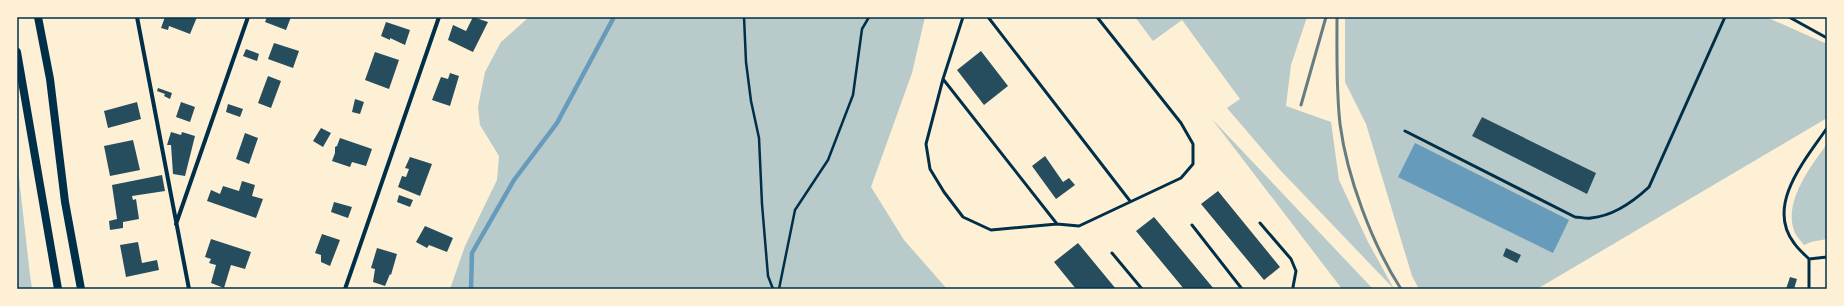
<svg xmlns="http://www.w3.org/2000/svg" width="1844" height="306" viewBox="0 0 1844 306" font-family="Commissioner,sans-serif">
<rect width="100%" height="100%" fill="#fdf0d5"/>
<path fill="#b9caca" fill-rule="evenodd" d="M529,17H925L912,73L871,187L904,240L947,289H450L465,246L497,180L499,156L480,125L478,107L485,72L501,42Z
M1135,17H1307L1291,65L1286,106L1331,122L1339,180L1368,242L1394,289L1281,171L1227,108L1240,99L1182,20L1153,41Z
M1345,17H1766L1827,44V118L1537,289H1419L1412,276L1366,124L1345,82ZM1482,117L1596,173L1473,135Z
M1212,119L1373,289H1342Z
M1827,144V239L1811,242L1804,245C1801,241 1797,237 1795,233C1782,203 1811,166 1827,144Z
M17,160L30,275L32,289H17Z"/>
<path fill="#669bbc" d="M1415,143L1569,220L1553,253L1398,177Z"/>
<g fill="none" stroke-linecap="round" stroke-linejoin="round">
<path stroke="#669bbc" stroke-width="4.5" d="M471,289L472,253L514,180L557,123L614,17"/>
</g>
<path fill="#264d5e" d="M165,17H197L190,34L169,26L168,30L161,28Z
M267,17H291L286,30L265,22Z
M473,17L488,22L473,52L448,40L453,25L466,31Z
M386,22L410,30L405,45L390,38V40L381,36Z
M274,43L299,51L293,68L268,59Z
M246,49L259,54L257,61L243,56Z
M981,51L1008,86L984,105L957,70Z
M375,52L399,60L389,89L365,80Z
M450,73L459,76L450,106L432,100L441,77L448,79Z
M268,76L281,81L271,108L258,103Z
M158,88L172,93L170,99L164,96L165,94L157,91Z
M355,99L364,102L360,114L352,112Z
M137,102L141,119L108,128L104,111Z
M181,102L195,107L190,122L176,117Z
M228,104L243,109L240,117L226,112Z
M1482,117L1596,173L1587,194L1472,136Z
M321,128L331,133L323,147L313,141Z
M171,132L181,135L182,132L195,136L185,176L173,174L171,145H167Z
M245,133L258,138L249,164L236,159Z
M340,138L372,149L366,166L352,162L350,167L332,161L335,153V147L337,146Z
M133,140L140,170L110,176L104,146Z
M1045,156L1063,182L1069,178L1075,185L1056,199L1032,166Z
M410,157L432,164L420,196L398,187L402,176L406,177L409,169L405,168Z
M162,175L165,191L132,196L133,200L136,199L139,219L123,222V228L110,230L109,221L117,219L112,185Z
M242,181L255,185L252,196L263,199L256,218L207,201L211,190L220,194L223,186L239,191Z
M1218,191L1280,267L1264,280L1201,204Z
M399,195L413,200L410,207L397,202Z
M334,202L352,207L348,218L331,212Z
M1154,217L1214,289H1184L1136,231Z
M425,226L453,238L447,252L429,245L427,248L416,242Z
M322,234L340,240L330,266L321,262V255L315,253Z
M211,239L251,252L245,269L231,265L224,288L211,283L216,265L209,263L211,259L205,257Z
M138,242L142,263L157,260L159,270L126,277L120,245Z
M1078,243L1116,289H1076L1054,262Z
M377,248L397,254L391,275L390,274L385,286L373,282L375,269L371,268Z
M1506,248L1521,255L1517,263L1503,256Z
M1790,277L1797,279L1794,289H1786Z"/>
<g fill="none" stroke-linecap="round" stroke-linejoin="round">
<path stroke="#003049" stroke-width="2.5" d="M744,17L746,62L751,101L759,138L762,204L768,276L773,289
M779,289L795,210L828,160L853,95L862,29L869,17"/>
<path stroke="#003049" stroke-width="3" d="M963,17L943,79L926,144L930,169L944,192L963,217L991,230L1057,224
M988,17L1130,201
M1789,17L1827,38
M943,79L1057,224L1079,226L1181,178L1193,164V144L1181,123L1097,17
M1405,131L1575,217C1580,217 1586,219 1591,218C1613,216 1634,201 1649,187L1725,17
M1260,223L1291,259L1296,271L1293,287
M1192,225L1242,289
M1112,253L1142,289
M1809,259C1804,254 1798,249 1794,243C1765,205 1806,159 1827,128
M1809,289V259L1827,257"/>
<path stroke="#003049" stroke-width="4" d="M137,17L189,289
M176,224L248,17
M345,289L439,17"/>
<path stroke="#003049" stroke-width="8" d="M38,17L50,79L65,202L81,289
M17,52L58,289"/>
<path stroke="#657d81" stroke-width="3" d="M1337,17C1337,53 1336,88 1340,124C1347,177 1372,244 1401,289
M1301,105L1326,17"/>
</g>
<rect width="1844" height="306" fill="none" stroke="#fdf0d5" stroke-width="36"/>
<rect x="18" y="18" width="1808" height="270" fill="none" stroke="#003049" stroke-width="1.5"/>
</svg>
